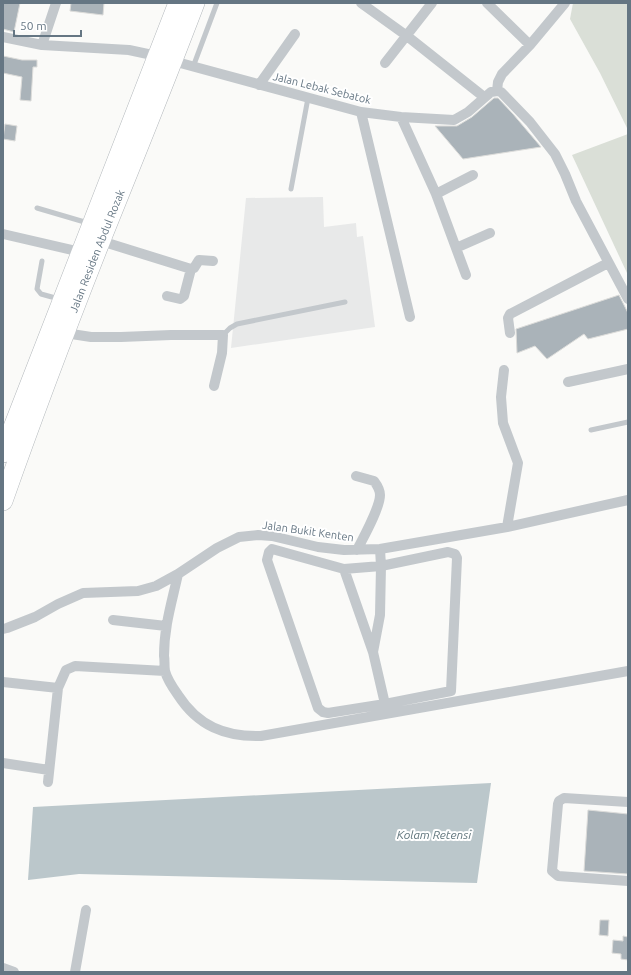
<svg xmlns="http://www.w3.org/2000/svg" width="631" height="975" viewBox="0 0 631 975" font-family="Ubuntu,sans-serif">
<rect width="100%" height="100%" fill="#fafaf8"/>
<path fill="#e8e9e9" d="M323,197L324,227L356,223L357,237L363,236L375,327L231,348L246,198Z"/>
<path fill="#dadfd7" d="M573,3H628V130L600,73L570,19Z
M628,134V273H627L572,155Z"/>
<path fill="#bbc7cb" d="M491,783L477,883L79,874L28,880L33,807Z"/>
<path fill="#aab3b9" stroke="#dcdcda" d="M3,3H20L14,32L3,29Z
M71,3H104L103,15L70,11Z
M3,56L22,60H37V67H33L31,101L20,100L22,77L3,73Z
M494,98H498L513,114L541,147L463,159L435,126H457L472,117Z
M5,124L17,126L15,141L3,139Z
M619,295L628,313V329L588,339L584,334L547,359L535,346L517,353L516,329Z
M588,810L628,814V874L584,871Z
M600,920H609L608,936L599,935Z
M623,936L628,937V960L621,959V954L612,953L613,940L623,941Z"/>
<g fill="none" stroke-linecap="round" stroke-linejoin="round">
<g stroke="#b4b9bd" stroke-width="20">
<g id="highway">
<path d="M3,453L178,3"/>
<path id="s1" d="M3,501C34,413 67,326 101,240C133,161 165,82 195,3"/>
</g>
</g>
<path stroke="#c3c8cc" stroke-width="5" d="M193,67L217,3
M291,189L308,98
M37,208L88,223
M42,261L37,289L41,294L59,299
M223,335L230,328L237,324L345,302
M591,430L628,422"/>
<path stroke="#c3c8cc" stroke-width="10" d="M361,3L407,36L484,97
M487,3L530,45
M3,37L42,45L129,50L157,56
M42,45L56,3
M173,61L361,112L401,117L454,120L468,112L491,92L497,91L501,92L530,122L555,154L565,174L576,201L628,299
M385,63L432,3
M259,85L295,34
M497,91L498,82L502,74L530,45L565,3
M361,112L410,317
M401,117L436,194L466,275
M436,194L473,175
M3,234L81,252
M101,241L191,269L194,268L199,260L213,261
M456,248L490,233
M167,296L180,299L184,296L191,269
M65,333L91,337H121L171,335H223L222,353L214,386
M510,333L508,318L510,314L608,263
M504,370L501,397L503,423L518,463L507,527
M568,382L628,369
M356,476L374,481C377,485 380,489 380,495C380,508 363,538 357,550
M628,500L507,527L380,549L344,550L318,547L272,536L258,535L239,537L217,548L178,574C172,602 164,626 164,656C165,660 164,666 165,671C167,679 173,688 178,695C198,726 225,737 261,736L628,671
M272,549L344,569L373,652L385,704L328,713L323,712L318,708L267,560L269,552Z
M344,569L381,566L448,552L455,554L457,558L451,691L385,704L386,709
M113,620L166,626
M3,629L7,628L35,617L58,604L83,593L138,591L156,586L178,574
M373,652L380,615L381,566L380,549
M3,682L58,688
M3,763L49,770
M48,782L58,688L66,670L75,666L165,671
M628,802L564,798L559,801L558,804L552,871L558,876L628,881
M3,968L14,972
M75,972L86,910"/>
<use href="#highway" stroke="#fff" stroke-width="19"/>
</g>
<g text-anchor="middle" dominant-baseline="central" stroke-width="4" stroke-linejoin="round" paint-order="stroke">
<g font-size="11" fill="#657683" stroke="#fff">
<text transform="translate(322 88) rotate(14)">Jalan Lebak Sebatok</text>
<text stroke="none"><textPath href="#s1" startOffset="267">Jalan Residen Abdul Rozak</textPath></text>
<text transform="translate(308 531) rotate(8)">Jalan Bukit Kenten</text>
</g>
<g font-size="12" font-style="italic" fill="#60757c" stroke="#fff">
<text x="434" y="834">Kolam Retensi</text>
</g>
</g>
<rect width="631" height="975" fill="none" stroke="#657683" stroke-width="8"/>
<path d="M14 30v6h67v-6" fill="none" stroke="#657683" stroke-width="2"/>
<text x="20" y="30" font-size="12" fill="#657683" stroke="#ffffff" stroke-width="3" paint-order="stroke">50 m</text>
</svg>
